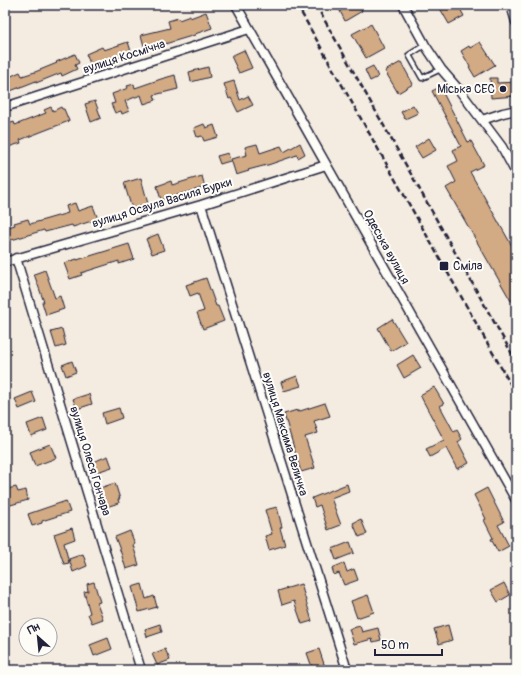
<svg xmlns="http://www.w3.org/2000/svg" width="521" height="675" viewBox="0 0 521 675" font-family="Pangolin,sans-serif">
<rect width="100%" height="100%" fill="#f4ece0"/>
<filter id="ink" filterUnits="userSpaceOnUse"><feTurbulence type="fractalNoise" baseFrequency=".025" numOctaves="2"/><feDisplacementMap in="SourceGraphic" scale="8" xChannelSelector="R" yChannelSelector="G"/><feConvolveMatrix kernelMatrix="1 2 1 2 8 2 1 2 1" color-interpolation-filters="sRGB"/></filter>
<g filter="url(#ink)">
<path fill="#d2aa83" stroke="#22223b" d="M337,5H358L362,11L345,21Z
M438,5H458L464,16L449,24Z
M206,12L212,28L195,34V35L145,50L141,35L170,28L168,21L178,18L179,20L190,16V18Z
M371,24L384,48L366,58L352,34Z
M128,42L132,54L118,58V55L91,66L86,54L102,47L104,50Z
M480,42L495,65L475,77L469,67H470L461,51L469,46L470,48Z
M244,50L252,68L239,73L231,56Z
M75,54L79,63L75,65L77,69L62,76L61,73L36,83V81L8,92L5,85V79L20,72L22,76L35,72L57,63L56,62Z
M401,62L413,84L398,93L385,71Z
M373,66L378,77L370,81L365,70Z
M208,67L210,77L191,82L189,72Z
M175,75L178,89L154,95L156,100L144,104L141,95L125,101L129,111L122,114L121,111L115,113L111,104L115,103L112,94L128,88L127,86L134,84L135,88L161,79Z
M490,78H497V83L516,82V96L491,98Z
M234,81L240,100L248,96L253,105L238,112L231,98L229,99L224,84Z
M440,87L468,142L471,141L484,165L470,172L516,253V298L511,301L446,188L456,182L448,166L458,161L453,150L461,146L432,91Z
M95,101L101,118L91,122L85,104Z
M413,105L418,113L405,119L401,112Z
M51,107L53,111L61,107L62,109H64L69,121L20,140L21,143L5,148V125L14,122L15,125L46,113L44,110Z
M204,124L206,128L214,125L218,137L204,141L202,136L197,137L194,128Z
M429,138L436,150L422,158L415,147Z
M300,143L305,154L298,158L297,155L268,165H267L248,170L249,171L236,175L231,159L247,155L245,147L257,144L260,153L281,146L284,152Z
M228,153L230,161L220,164L217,156Z
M202,176L205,187L161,200L157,186L171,181L172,185Z
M141,178L148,204L132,209L124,183Z
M75,203L78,211L93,206L98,219L73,227L72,225L45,232L44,230L5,242V228L15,225L14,223L28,219L30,224L68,213L66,206Z
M158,234L164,250L152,254L146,239Z
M129,244L134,259L119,264V261L81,273L82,275L70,279L64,263L77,259V260Z
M45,270L55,298L60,296L64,309L46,315L42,302H44L34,274Z
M206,278L216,306H218L224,321L203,329L197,313L204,311L198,293L190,296L186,285Z
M392,319L406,342L391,351L378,328Z
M62,329L66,345L56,348L51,332Z
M413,355L421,368L404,378L397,365Z
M72,361L76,372L66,376L62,365Z
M297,376L301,386L284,391L281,382Z
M434,387L444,404L440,406L454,432L457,430L462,439L458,442L469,463L457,469L446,448L430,457L426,449L444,440L420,395Z
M32,392L36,402L19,409L15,399Z
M89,394L92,404L77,409L73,399Z
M325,403L330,416L314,421L318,433L305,437L315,468L301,472L284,414L297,410V412Z
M119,408L122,418L105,424L102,413Z
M43,418L47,430L31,436L27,424Z
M50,444L56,458L35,466L30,452Z
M108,456L112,467L94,473L90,463Z
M115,483L120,499H118L119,503L106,507L100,488Z
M347,484L349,491L331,498L341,525L328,530L320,505L315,507L312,498Z
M16,487L18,492L26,490L28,500L7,506L5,498V493L8,492L7,489Z
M487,488L504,522L498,525L509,546L498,552L491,539L493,538L484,520L486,519L474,495Z
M66,501L70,512L42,521V523L32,526L28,514Z
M277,507L282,527L280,528L285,545L269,550L265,536L272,534L265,510Z
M361,519L367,534L359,537L353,523Z
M72,528L75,539L64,543L69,563L64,564L54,534Z
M130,531L135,544L133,545L139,565L126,569L120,550L115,537Z
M350,542L354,553L336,560L332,549Z
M83,554L87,566L73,572L69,559Z
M344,563L347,572L354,569L358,580L344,585L339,573L334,575L332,568Z
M94,582L100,602L97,603L103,619L92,623L88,614L90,613L84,592L88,591L87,584Z
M504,583L510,595L498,602L491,590Z
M142,584L146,599L154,596L157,607L139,612L132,587Z
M301,584L312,621L302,624L294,601L282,605L278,591Z
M368,595L374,612L357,618L351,601Z
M160,624L162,632L147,637L145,629Z
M448,625L452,640L439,644L434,629Z
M360,626L362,632L378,628L381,640L373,642L372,639L354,644L349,629Z
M108,638L112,649L94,656L90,645Z
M165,649L170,660L157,665L152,654Z
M319,649L326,670H313L307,653Z"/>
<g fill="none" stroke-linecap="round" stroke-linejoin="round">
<g stroke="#22223b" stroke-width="7">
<path id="lane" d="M425,45L409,55L422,78L441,69"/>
</g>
<g stroke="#22223b" stroke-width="11">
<path id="street" d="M236,5L516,500
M403,5L425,45L441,69L460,91L502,147L516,173
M511,5L516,22
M5,107L249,29
M482,120L503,113L516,110
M201,205L347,670
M16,258L141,670
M5,262L201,205L326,165"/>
</g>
<use href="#lane" stroke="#fdfcf7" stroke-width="4"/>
<use href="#street" stroke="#fdfcf7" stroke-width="8"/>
<path stroke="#22223b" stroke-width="2.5" stroke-dasharray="6 3" stroke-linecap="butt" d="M297,5L516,394
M316,5L516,361"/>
</g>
</g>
<g fill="#22223b" stroke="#fdfcf7" stroke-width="1.5">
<circle cx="503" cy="89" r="4"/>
<rect x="439" y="261" width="10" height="10" rx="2"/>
</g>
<g text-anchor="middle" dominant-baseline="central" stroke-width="4" stroke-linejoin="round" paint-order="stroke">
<g font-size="12" fill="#22223b" stroke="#fdfcf7">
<text transform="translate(124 57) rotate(-18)">вулиця Космічна</text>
<text transform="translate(162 203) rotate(-17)">вулиця Осаула Василя Бурки</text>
<text transform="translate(386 247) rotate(61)">Одеська вулиця</text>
<text transform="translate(285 434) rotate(73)">вулиця Максима Величка</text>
<text transform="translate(90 461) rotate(73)">вулиця Олеся Гончара</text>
</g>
<g font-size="12" fill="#22223b" stroke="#fdfcf7" text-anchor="end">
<text x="495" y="89">Міська СЕС</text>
<text x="453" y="266" text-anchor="start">Сміла</text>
</g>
</g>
<rect width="521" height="675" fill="none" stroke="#fdfcf7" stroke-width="20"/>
<rect x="10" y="10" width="501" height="655" fill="none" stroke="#22223b" stroke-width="1.5" filter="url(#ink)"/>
<g transform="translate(38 637) rotate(333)"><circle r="19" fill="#fdfcf7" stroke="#a5a5ac"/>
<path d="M0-3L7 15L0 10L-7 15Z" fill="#22223b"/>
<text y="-6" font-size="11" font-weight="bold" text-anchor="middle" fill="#22223b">Пн</text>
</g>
<path d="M375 649v6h67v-6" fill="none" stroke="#22223b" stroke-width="2"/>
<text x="381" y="649" font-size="12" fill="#22223b" stroke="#fdfcf7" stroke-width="3" paint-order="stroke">50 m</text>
</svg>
